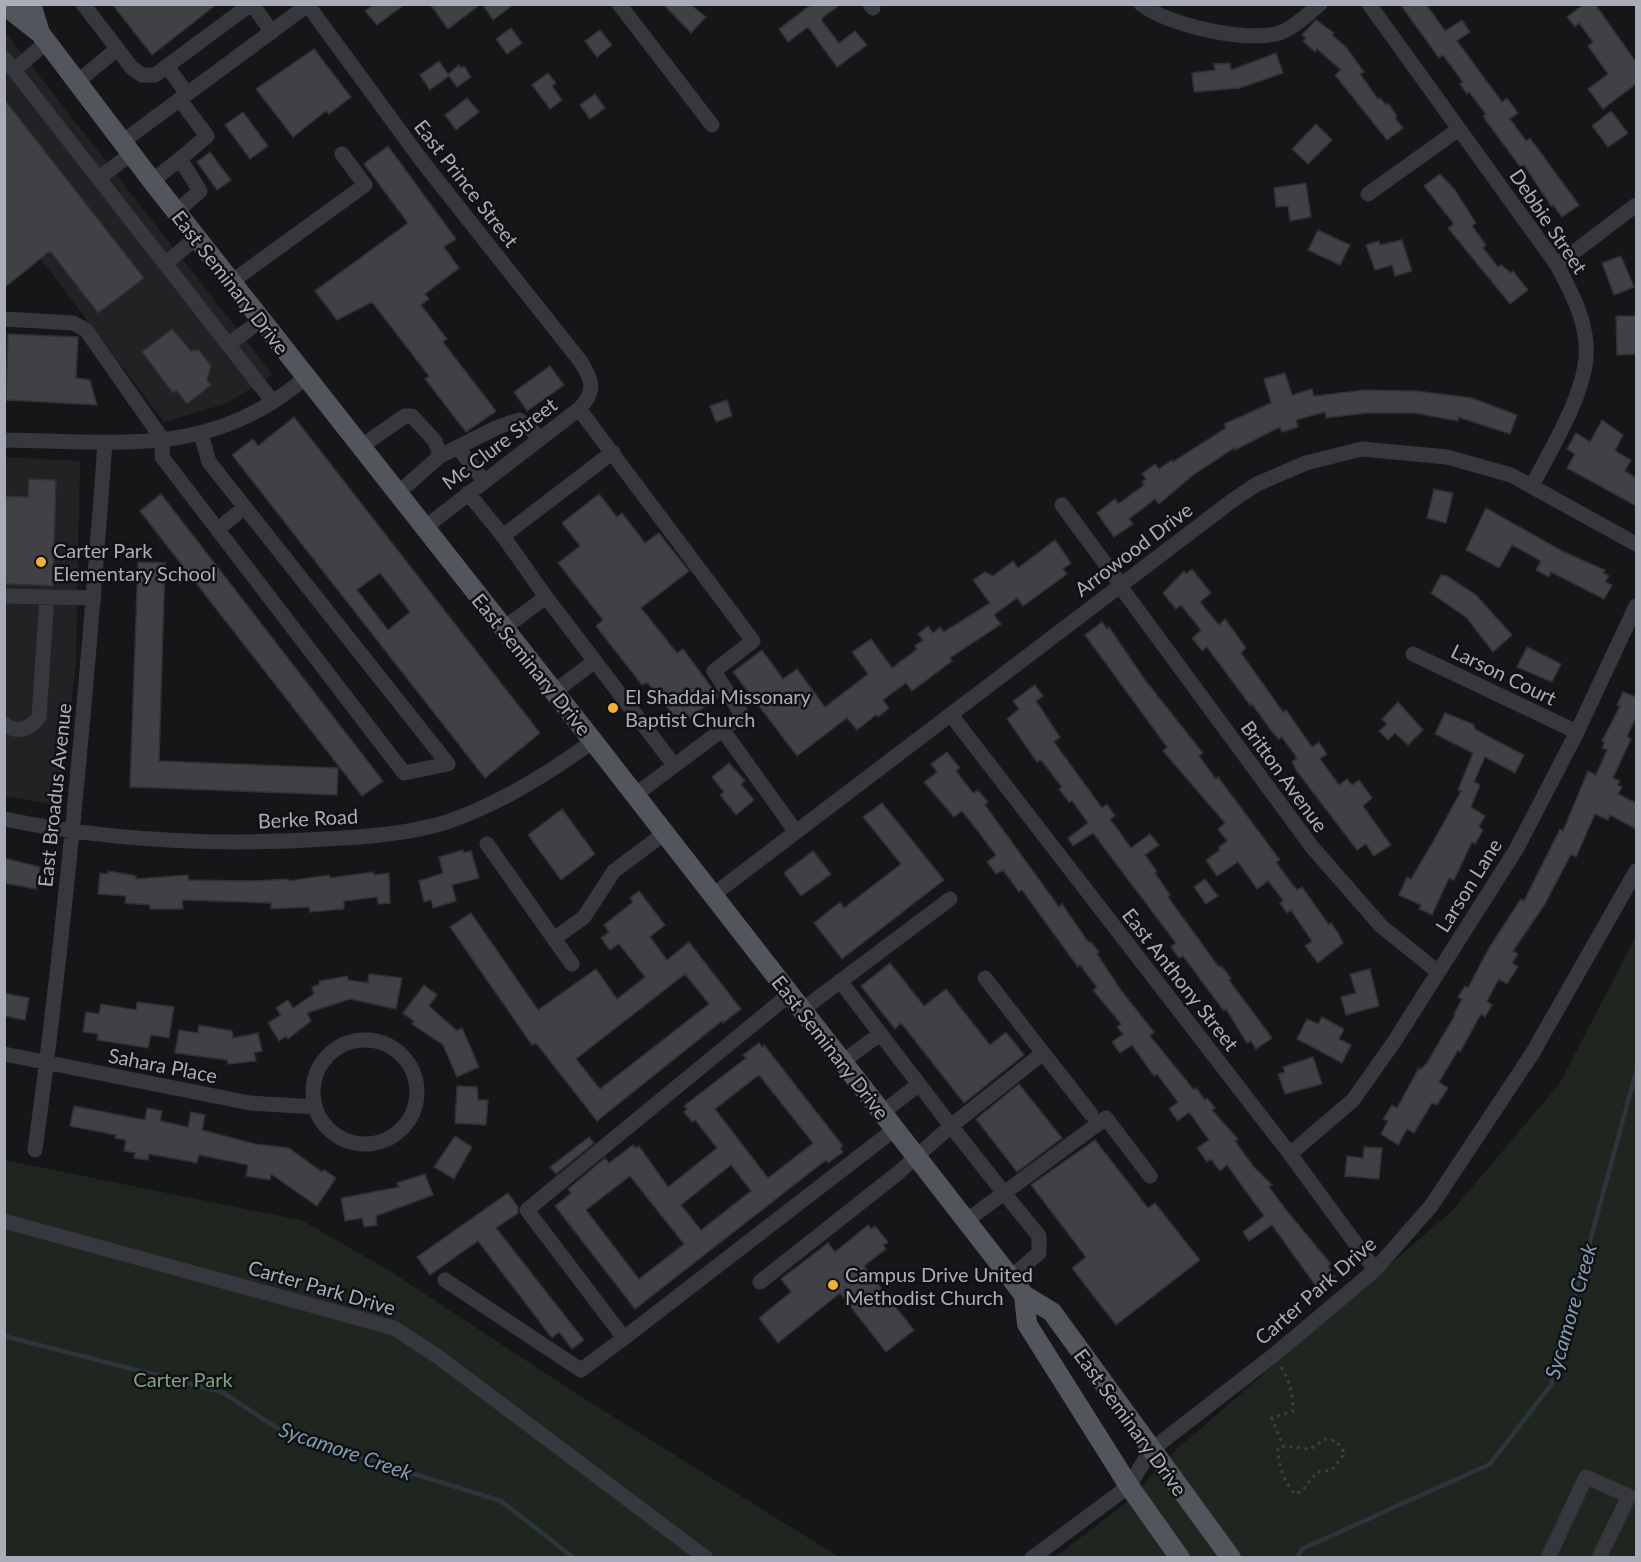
<svg xmlns="http://www.w3.org/2000/svg" width="1641" height="1562" viewBox="0 0 1641 1562" font-family="Lato,sans-serif">
<rect width="100%" height="100%" fill="#161618"/>
<path fill="#222225" d="M5,32L273,375L225,404L164,422L5,212Z
M4,457L80,461L76,662L60,806L5,796Z"/>
<path fill="#1e261f" d="M1636,936V1557L1054,1558L1123,1505L1178,1448L1452,1211L1560,1083Z
M4,1160L301,1220L390,1271L580,1396L839,1557H5Z"/>
<g fill="none" stroke-linecap="round" stroke-linejoin="round">
<path stroke="#2c353c" stroke-width="4.5" d="M4,1336L222,1392L286,1434L501,1501L574,1558
M1297,1558L1302,1549L1490,1464L1551,1385L1636,1072"/>
</g>
<path fill="#404145" stroke="#303034" stroke-width="1.5" fill-rule="evenodd" d="M112,4H217L152,55Z
M375,4H405L377,25L365,11Z
M430,4H481L448,29Z
M482,4H514L493,20Z
M663,4H690L706,17L691,33Z
M812,4H841L822,18V21L839,43L855,31L867,45L837,67L808,27L788,42L779,29Z
M1400,4H1426L1445,31L1462,20L1470,32L1457,41L1502,102L1507,98L1518,113L1510,119L1526,141L1530,138L1579,205L1562,217L1553,205L1551,206L1524,165L1521,168L1487,122L1483,116L1486,114L1469,92L1467,94L1460,84L1463,82L1443,55L1439,58Z
M1584,4H1595L1636,62V84L1603,109L1588,89L1608,74L1588,46L1593,42L1579,23L1575,27L1567,17Z
M1316,20L1334,33L1332,35L1346,47L1364,72L1360,74L1378,99L1380,98L1386,105L1388,103L1397,116L1395,118L1403,128L1387,140L1335,75L1341,70L1317,49L1315,52L1303,41L1306,38L1302,35Z
M511,28L522,43L507,54L496,39Z
M600,30L612,45L597,57L585,41Z
M314,49L351,97L329,114L326,111L293,137L256,89Z
M1276,53L1283,73L1240,88L1194,92L1192,73L1215,70L1214,64L1230,63L1231,70Z
M439,61L448,74L459,65L461,68L464,66L471,77L457,87L449,76L430,90L420,75Z
M548,73L556,83L552,86L562,100L550,109L532,85Z
M595,94L605,108L590,119L580,105Z
M467,98L479,112L456,130L445,115Z
M4,99L144,278L98,313L50,251L4,288Z
M1611,111L1628,133L1608,147L1592,126Z
M243,112L268,146L250,159L225,125Z
M1316,124L1332,140L1308,164L1292,149Z
M388,146L456,239L444,247L459,268L425,294L429,299L421,305L447,339L443,342L496,411L466,432L425,379L429,376L372,302L337,320L315,291L408,223L364,164Z
M210,152L231,180L217,190L197,162Z
M1440,174L1455,190L1476,223L1472,226L1486,245L1483,248L1498,267L1501,265L1511,273L1513,271L1528,290L1510,304L1448,228L1454,224L1424,186Z
M1306,183L1311,217L1290,221L1288,206L1276,207L1274,188Z
M1318,230L1350,245L1340,265L1308,250Z
M1402,240L1412,271L1395,276L1392,265L1375,270L1366,245L1379,241L1380,245Z
M1621,256L1634,287L1614,295L1602,263Z
M1616,316H1636V354L1617,355Z
M172,329L191,351L199,350L211,366L207,380L211,385L187,404L176,390L173,393L142,352Z
M8,334L78,337L76,378L90,380L97,405L6,400Z
M550,366L564,385L527,411L514,392Z
M1285,373L1292,395L1312,389L1314,396L1365,390L1416,391L1472,398L1517,415L1510,434L1458,417V421L1415,413H1367L1326,418L1325,412L1296,420L1298,427L1282,432L1280,427L1235,450L1234,448L1193,475L1159,504L1155,499L1129,519L1133,524L1114,537L1097,513L1115,499L1118,504L1144,485L1142,482L1146,479L1142,474L1155,464L1159,469L1172,460L1173,462L1226,428L1224,424L1271,403L1264,379Z
M727,400L732,416L716,422L710,406Z
M294,417L540,733L485,778L232,455L253,439L258,446ZM380,573L410,612L388,630L357,590Z
M1602,420L1623,435L1615,451L1631,460L1625,471L1636,478V506L1567,468L1575,454L1567,449L1576,433L1590,442Z
M29,479L56,480L53,586L4,584V496L28,497Z
M1434,489L1453,493L1446,523L1427,518Z
M161,494L383,781L362,796L140,511Z
M599,494L617,517L622,513L645,543L659,533L689,571L641,608L677,653L683,649L718,696L681,725L647,682L642,685L596,626L603,620L558,563L580,546L562,523Z
M1486,508L1562,551L1605,570L1603,573L1609,576L1605,582L1612,585L1604,599L1551,572L1549,577L1536,570L1541,561L1512,545L1499,568L1466,550Z
M1055,540L1071,563L1063,569L1067,574L1023,606L1017,598L994,615L1001,624L950,658L952,661L912,691L906,683L883,700L889,708L878,717L876,715L857,730L847,718L797,756L733,672L762,650L783,679L797,669L825,707L868,674L852,652L871,639L892,668L917,649L915,646L923,640L918,634L928,626L933,633L940,627L944,632L990,603L973,580L985,572L993,576L1013,561L1018,568Z
M138,562L165,563L159,761L338,768L337,795L130,787Z
M1192,569L1211,593L1200,602L1219,625L1225,619L1246,648L1241,653L1283,712L1286,710L1312,747L1319,742L1327,754L1320,759L1339,785L1347,779L1352,785L1359,780L1372,798L1363,806L1391,845L1374,856L1366,844L1357,850L1296,770L1292,762L1297,758L1282,737L1279,739L1273,733L1252,704L1250,705L1207,647L1202,651L1192,638L1201,630L1181,605L1176,609L1163,593L1184,571L1186,574Z
M1441,575L1447,576L1476,595L1512,635L1493,652L1467,618L1431,593Z
M1102,622L1107,629L1109,627L1145,680L1203,753L1199,756L1216,779L1218,777L1268,844L1280,860L1276,862L1292,884L1297,890L1302,887L1329,925L1331,923L1338,933L1343,943L1318,963L1305,946L1312,941L1291,910L1287,913L1280,903L1283,900L1268,881L1257,889L1238,862L1217,876L1206,860L1220,850L1219,847L1227,841L1218,829L1225,823L1163,751L1167,747L1085,635Z
M1527,647L1561,664L1552,682L1517,667Z
M1035,685L1043,696L1036,701L1060,737L1054,742L1102,808L1107,804L1115,816L1110,819L1131,848L1150,834L1159,845L1145,855L1157,872L1155,873L1170,895L1168,897L1218,966L1222,967L1231,978L1229,980L1272,1038L1256,1049L1251,1041L1247,1043L1226,1009L1224,1011L1183,956L1179,958L1171,947L1176,943L1093,833L1073,846L1068,838L1088,823L1072,801L1069,802L1059,789L1062,787L1041,760L1037,762L1007,719L1019,709L1013,701Z
M1623,692L1636,697V717L1627,737L1631,739L1613,778L1620,781L1618,785L1622,787L1618,794L1636,803V829L1610,815L1608,820L1595,814L1576,857L1571,854L1545,904L1513,951L1518,954L1512,963L1518,967L1507,984L1499,979L1487,1001L1492,1005L1485,1017L1481,1014L1460,1052L1458,1050L1439,1082L1448,1088L1437,1105L1432,1103L1414,1133L1407,1129L1398,1145L1381,1134L1388,1121L1383,1119L1392,1105L1397,1108L1419,1068L1421,1069L1427,1063L1455,1015L1454,1014L1462,999L1458,997L1465,986L1468,988L1489,948L1521,899L1524,901L1560,829L1563,831L1588,771L1596,775L1607,750L1602,748L1605,742L1602,741L1620,706L1617,705Z
M1398,702L1423,730L1408,745L1395,733L1388,740L1379,731L1387,724L1382,719Z
M1445,713L1473,724L1476,730L1524,755L1515,773L1485,757L1474,782L1480,785L1471,807L1485,816L1479,827L1483,830L1475,844L1472,842L1454,880L1449,878L1432,915L1419,909L1421,905L1399,895L1407,877L1411,879L1433,842L1461,791L1458,790L1473,753L1435,734Z
M947,752L960,768L956,771L973,793L978,790L988,802L985,805L1059,907L1062,904L1089,943L1091,942L1099,952L1097,954L1120,989L1154,1032L1150,1036L1194,1090L1196,1088L1205,1100L1207,1098L1215,1108L1212,1110L1238,1139L1235,1141L1253,1166L1272,1185L1269,1187L1287,1211L1331,1264L1328,1266L1335,1277L1318,1289L1272,1225L1249,1241L1243,1232L1264,1216L1227,1165L1220,1171L1211,1159L1207,1162L1197,1148L1209,1140L1189,1112L1178,1121L1169,1109L1178,1102L1157,1074L1154,1076L1132,1045L1120,1053L1112,1042L1123,1034L1117,1027L1121,1024L1093,990L1097,987L1080,965L1078,967L1022,890L1019,892L1003,870L996,874L987,862L996,855L977,830L962,811L954,817L924,782L937,772L931,764Z
M729,763L745,781L741,784L754,800L736,815L720,795L724,792L712,777Z
M882,803L944,880L842,959L814,923L840,902L844,908L901,864L863,817Z
M562,809L595,854L561,880L528,835Z
M463,850L464,853L471,851L479,878L452,885L456,901L433,908L431,900L424,902L419,881L443,873L439,857Z
M813,851L831,874L801,896L784,873Z
M4,858L40,867L36,889L4,883Z
M108,871L136,876V879L188,875V880L252,881L288,879V881L329,875L330,878L374,872V875L389,873L390,903L378,904L377,897L344,901V909L310,912L309,907L271,909V903L182,900L183,909H150V905L125,903L126,896L98,894L100,873L108,874Z
M1205,879L1218,896L1206,904L1194,887Z
M639,891L665,925L650,937L667,960L689,942L741,1009L723,1023L722,1021L597,1121L536,1043L532,1045L450,927L471,913L538,1010L596,969L617,999L645,977L619,944L610,950L601,938L609,932L604,925L633,902L630,898ZM685,974L709,1004L600,1089L576,1059Z
M890,963L924,1006L946,989L990,1045L1006,1032L1024,1055L964,1103L901,1023L895,1029L861,986Z
M1370,969L1379,1006L1346,1015L1341,997L1356,993L1350,974Z
M369,974L402,978L396,1009L350,999L307,1013L311,1021L288,1039L286,1036L279,1041L268,1023L281,1015L276,1008L288,1000L293,1008L314,994L312,987L320,984L319,981L347,976L348,980L368,983Z
M424,985L437,995L429,1006L457,1031L462,1028L479,1067L457,1077L443,1045L412,1024L414,1021L403,1013Z
M4,993L29,998L25,1020L4,1016Z
M137,1002L174,1007L169,1038L151,1035L148,1048L97,1040L98,1034L83,1032L86,1012L99,1014L101,1004L136,1010Z
M1322,1017L1344,1029L1339,1039L1351,1045L1342,1063L1297,1039L1307,1019L1318,1024Z
M199,1025L232,1031L233,1038L258,1033L262,1051L254,1053L256,1061L228,1064L227,1060L175,1053L179,1030L198,1033Z
M759,1043L762,1047L764,1045L843,1146L840,1148L843,1152L828,1163L826,1160L635,1309L555,1206L571,1193L568,1189L605,1158L609,1163L633,1145L636,1148L639,1146L668,1187L717,1148L695,1120L692,1122L684,1112L687,1109L684,1106L746,1058L743,1055ZM759,1075L813,1143L768,1178L715,1109ZM731,1165L751,1191L701,1230L681,1205ZM630,1176L684,1244L639,1279L586,1210Z
M1313,1057L1322,1084L1285,1094L1278,1074L1285,1072L1283,1067Z
M1019,1084L1062,1138L1017,1172L976,1119Z
M457,1086L477,1087L478,1100H488L486,1125L455,1123Z
M74,1106L145,1120L147,1108L162,1111L160,1121L188,1127L191,1112L205,1115L202,1130L255,1144L289,1148L322,1172L324,1170L336,1178L317,1206L271,1174L270,1180L246,1176L248,1165L199,1155L197,1163L149,1154L148,1160L134,1158L135,1153L124,1151L126,1140L115,1138L116,1135L70,1126Z
M455,1136L472,1147L454,1179L434,1167Z
M589,1137L594,1143L556,1174L550,1167Z
M1095,1140L1148,1208L1155,1203L1200,1260L1116,1325L1072,1268L1086,1257L1031,1185Z
M1364,1147L1382,1148L1379,1179L1345,1176L1347,1156L1363,1158Z
M425,1174L433,1195L376,1216L377,1225L364,1227L362,1218L345,1221L341,1198L399,1187L397,1183Z
M508,1193L518,1207V1213L496,1228L584,1340L572,1349L559,1332L552,1338L478,1241L430,1275L417,1257Z
M868,1225L871,1229L875,1226L888,1242L883,1245L886,1249L864,1266L914,1330L886,1352L840,1293L778,1343L759,1318L791,1292L781,1279L828,1243L835,1252Z"/>
<g fill="none" stroke-linecap="round" stroke-linejoin="round">
<path stroke="#3d3f44" stroke-width="3" stroke-dasharray="3 4.5" stroke-linecap="butt" d="M1281,1367C1290,1381 1293,1394 1293,1411L1272,1418L1283,1446L1310,1449L1326,1439L1336,1441L1345,1453L1332,1470L1317,1472L1302,1491L1295,1494C1284,1483 1278,1464 1278,1449L1283,1446"/>
<path stroke="#37383d" stroke-width="15" d="M83,4L132,68L142,75H155L251,4
M252,4L272,32
M307,4L422,161L581,362C593,381 596,392 579,409L424,528
M619,4L712,125
M870,4L873,8
M1141,4C1167,25 1247,43 1279,33C1293,29 1308,14 1320,4
M1369,4L1557,265C1570,290 1584,315 1586,344C1590,388 1551,448 1532,486
M47,42L14,70L273,402
M4,58L14,70
M167,66L187,94
M77,82L117,49
M122,142L309,4
M99,178L131,154
M152,181L180,159
M1368,194L1459,129
M176,212L200,191L180,159L207,136L180,100
M165,264L196,238
M1557,265L1636,205
M231,282L365,185L342,154
M4,319L73,323L86,330L163,440L162,457L404,773L448,764L209,462L201,434
M228,345L261,320
M579,409L753,641L714,671L742,715L635,795
M4,440C118,441 212,459 306,377
M360,447L405,416H412L435,441L440,456L397,494
M459,449L484,481
M440,456L498,427L519,420L526,424L540,439
M468,493L503,536L613,452
M1062,505L1121,585
M218,529L245,507
M503,536L546,597L674,765
M1120,586L1312,847L1381,926L1438,972
M4,596L94,598
M504,628L546,597
M1413,654L1577,732
M554,692L595,661
M951,715L1290,1154L1375,1270
M4,724C17,734 30,729 39,717L47,597
M722,729L796,832
M4,819C110,841 218,846 325,839C366,837 408,834 447,822C500,804 548,774 593,741
M487,844L554,939L584,917L614,871L665,833
M713,895L1233,500L1257,484L1306,463L1362,449L1447,457L1511,475L1636,544
M554,939L572,964
M985,978L1043,1053L951,1126L1004,1193L1106,1118L1150,1176
M790,994L527,1210L624,1338L895,1129
M802,1010L950,899
M313 1092a52 52 0 1 1 104 0a52 52 0 1 1-104 0Z
M1043,1053L1091,1114
M4,1054L250,1103L314,1107
M842,1062L880,1034
M882,1113L919,1084
M35,1150C67,916 88,679 105,443
M1290,1154L1353,1100L1394,1042L1517,848L1577,732L1636,606
M4,1221L394,1328L437,1356L706,1558
M966,1221L1004,1193L1039,1236V1253L1010,1278
M445,1280L581,1370L624,1338
M760,1282L898,1173L951,1126L840,981
M1032,1558L1129,1486L1151,1450L1274,1355L1375,1270L1431,1206L1532,1054L1636,871
M1548,1558L1586,1477L1629,1496L1599,1558"/>
<path stroke="#53555c" stroke-width="20" d="M31,4L40,33
M4,5L40,33L152,181L593,741L1024,1295L1052,1312L1231,1558
M1024,1295L1027,1324L1129,1486L1180,1558"/>
</g>
<g fill="#f2b134" stroke="#111113" stroke-width="2">
<circle cx="41" cy="562" r="6"/>
<circle cx="613" cy="708" r="6"/>
<circle cx="833" cy="1285" r="6"/>
</g>
<g text-anchor="middle" dominant-baseline="central" stroke-width="5" stroke-linejoin="round" paint-order="stroke">
<g font-size="20" fill="#a8adb8" stroke="#111113">
<text transform="translate(467 183) rotate(52)">East Prince Street</text>
<text transform="translate(1549 221) rotate(56)">Debbie Street</text>
<text transform="translate(231 282) rotate(52)">East Seminary Drive</text>
<text transform="translate(499 443) rotate(-37)">Mc Clure Street</text>
<text transform="translate(1133 549) rotate(-37)">Arrowood Drive</text>
<text transform="translate(532 664) rotate(51)">East Seminary Drive</text>
<text transform="translate(1504 674) rotate(26)">Larson Court</text>
<text transform="translate(1285 776) rotate(54)">Britton Avenue</text>
<text transform="translate(54 795) rotate(-84)">East Broadus Avenue</text>
<text transform="translate(308 818) rotate(-3)">Berke Road</text>
<text transform="translate(1468 885) rotate(-58)">Larson Lane</text>
<text transform="translate(1181 979) rotate(52)">East Anthony Street</text>
<text transform="translate(831 1047) rotate(52)">East Seminary Drive</text>
<text transform="translate(163 1065) rotate(11)">Sahara Place</text>
<text transform="translate(322 1287) rotate(16)">Carter Park Drive</text>
<text transform="translate(1315 1290) rotate(-41)">Carter Park Drive</text>
<text transform="translate(1131 1422) rotate(54)">East Seminary Drive</text>
</g>
<g font-size="20" fill="#a8adb8" stroke="#111113" text-anchor="start">
<text x="53" y="550">Carter Park<tspan x="53" dy="23">Elementary School</tspan></text>
<text x="625" y="696">El Shaddai Missonary<tspan x="625" dy="23">Baptist Church</tspan></text>
<text x="845" y="1274">Campus Drive United<tspan x="845" dy="23">Methodist Church</tspan></text>
</g>
<g font-size="20" fill="#7fa381" stroke="#111113">
<text x="183" y="1379">Carter Park</text>
</g>
<g font-size="21" font-style="italic" fill="#7f9bb3" stroke="#111113">
<text transform="translate(1570 1311) rotate(-74)">Sycamore Creek</text>
<text transform="translate(346 1450) rotate(19)">Sycamore Creek</text>
</g>
</g>
<rect width="1641" height="1562" fill="none" stroke="#a8adb8" stroke-width="12"/>
</svg>
